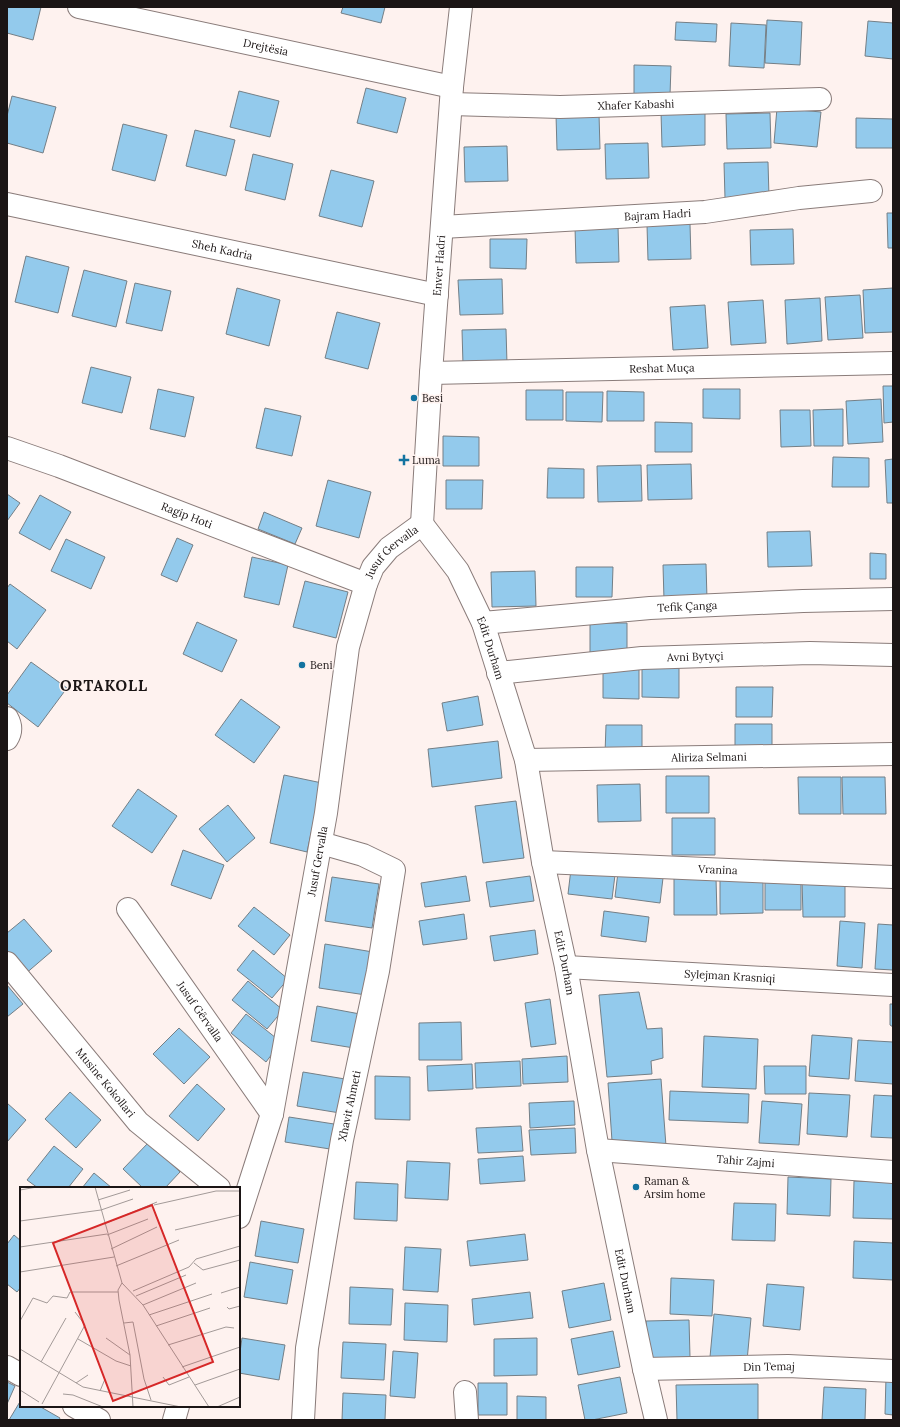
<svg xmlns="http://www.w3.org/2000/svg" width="900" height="1427" viewBox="0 0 900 1427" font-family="Lora,serif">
<rect width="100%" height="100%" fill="#fef2ef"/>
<path fill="#93caec" stroke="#747f86" d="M7,7H41L33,40L7,33Z
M343,7H385L381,23L341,13Z
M767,20L802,22L800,65L765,63Z
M868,21L893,23V59L865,56Z
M676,22L717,24L716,42L675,40Z
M731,23L766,25L764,68L729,66Z
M634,65L671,66L670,95H634Z
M366,88L406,98L397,133L357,123Z
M239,91L279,101L270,137L230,127Z
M12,96L56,107L43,153L7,143V116Z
M777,108L821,112L817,147L774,143Z
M705,111V145L662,147L661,112Z
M770,113L771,148L727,149L726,114Z
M599,114L600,149L557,150L556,115Z
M856,118L893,119V148H856Z
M123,124L167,135L155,181L112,170Z
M195,130L235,140L226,176L186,166Z
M648,143L649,178L606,179L605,144Z
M507,146L508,181L465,182L464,147Z
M253,154L293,164L285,200L245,190Z
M768,162L769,197L725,198L724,163Z
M331,170L374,181L362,227L319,216Z
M887,213H893V248H888Z
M690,224L691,259L648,260L647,225Z
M618,226L619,262L576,263L575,227Z
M793,229L794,264L751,265L750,230Z
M490,239H527L526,269L490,268Z
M26,256L69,267L58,313L15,302Z
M84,270L127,281L116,327L72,316Z
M502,279L503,314L460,315L458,280Z
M135,283L171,291L162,331L126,323Z
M237,288L280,300L269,346L226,334Z
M893,288V332L865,333L863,290Z
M860,295L863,338L828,340L825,297Z
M820,298L822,341L787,344L785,300Z
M763,300L766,343L731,345L728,302Z
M705,305L708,348L673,350L670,307Z
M337,312L380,323L368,369L325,358Z
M506,329L507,364L463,365L462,330Z
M91,367L131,377L122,413L82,403Z
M883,386H893V422L884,423Z
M158,389L194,397L185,437L150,429Z
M703,389H740V419L703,418Z
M526,390H563V420H526Z
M607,391L644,392V421H607Z
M566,392H603L602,422L566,421Z
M881,399L883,442L848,444L846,401Z
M265,408L301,416L292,456L256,448Z
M843,409V446H814L813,410Z
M780,410H810L811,446L781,447Z
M655,422L692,423V452H655Z
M443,436L479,437V466H443Z
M833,457L869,458V487H832Z
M893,459V503H887L885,460Z
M691,464L692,499L648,500L647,465Z
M641,465L642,501L598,502L597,466Z
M548,468L584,469V498H547Z
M328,480L371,492L359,538L316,526Z
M446,480H483L482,509H446Z
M7,494L20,503L7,521Z
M40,495L71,512L50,550L19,533Z
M264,512L302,528L295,544L258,529Z
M810,531L812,566L768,567L767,532Z
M177,538L193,545L177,582L161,575Z
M66,539L105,557L91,589L51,571Z
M870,553L886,554V579H870Z
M252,557L288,565L279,605L244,597Z
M706,564L707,599L664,600L663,565Z
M576,567H613L612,597H576Z
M535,571L536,606L492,607L491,572Z
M305,581L348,592L336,638L293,627Z
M10,584L46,610L17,649L7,641V588Z
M197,622L237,640L222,672L183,654Z
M590,623H627V653H590Z
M31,662L67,688L38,727L7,703V695Z
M642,668H679V698L642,697Z
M603,669H639V699L603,698Z
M736,687H773L772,717H736Z
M478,696L483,725L447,731L442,703Z
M241,699L280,727L254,763L215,735Z
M735,724H772V753H735Z
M606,725H642V755L605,754Z
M498,741L502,778L432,787L428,749Z
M284,775L322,783L307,852L270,843Z
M666,776H709V813H666Z
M798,777H841V814H799Z
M842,777H885L886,814H843Z
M640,784L641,821L598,822L597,785Z
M138,789L177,816L152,853L112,826Z
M516,801L524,858L483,863L475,806Z
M228,805L255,838L227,862L199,829Z
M672,818H715V855H672Z
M183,850L224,865L211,899L171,885Z
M571,869L615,875L612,899L568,894Z
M618,872L663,878L660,903L615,897Z
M466,876L470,901L425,907L421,883Z
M530,876L534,901L490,907L486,882Z
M332,877L379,884L372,928L325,921Z
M720,877H763V913L720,914Z
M674,878H716L717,915H674Z
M802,880H845V917H803Z
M765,881H801V910H765Z
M254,907L290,935L274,955L238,926Z
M604,911L649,917L646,942L601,936Z
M464,914L467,939L423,945L419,921Z
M24,919L52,951L24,975L7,955V933Z
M840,921L865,923L862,968L837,966Z
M878,924L893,925V970L875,969Z
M535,930L538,954L494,961L490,936Z
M325,944L373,952L366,995L319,988Z
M253,950L288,979L272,998L237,970Z
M248,981L283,1010L267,1029L232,1000Z
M7,985L23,1004L7,1017Z
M639,992L647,1029L662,1028L663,1058L651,1061L652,1074L607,1077L599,995Z
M550,999L556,1044L531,1047L525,1003Z
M890,1004H893V1027L890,1025Z
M317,1006L360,1014L354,1048L311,1041Z
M246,1014L281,1042L266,1062L231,1033Z
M461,1022L462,1060H419V1023Z
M179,1028L210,1057L184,1084L153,1054Z
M812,1035L852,1038L849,1079L809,1076Z
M704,1036L758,1039L756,1089L702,1087Z
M858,1040L893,1042V1084L855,1081Z
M567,1056L568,1082L523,1084L522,1059Z
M520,1061L521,1086L476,1088L475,1063Z
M472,1064L473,1089L428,1091L427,1066Z
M764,1066H806V1094H765Z
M303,1072L345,1079L340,1113L297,1106Z
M375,1076L410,1077V1120L375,1119Z
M661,1079L666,1146L612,1141L608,1083Z
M197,1084L225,1109L198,1141L169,1116Z
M670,1091L749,1094L748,1123L669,1120Z
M70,1092L101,1120L76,1148L45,1119Z
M809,1093L850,1095L847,1137L807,1134Z
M874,1095L893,1096V1138L871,1137Z
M574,1101L575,1125L530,1128L529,1103Z
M762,1101L802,1104L799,1145L759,1143Z
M7,1103L26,1120L7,1142Z
M289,1117L334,1124L330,1149L285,1142Z
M521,1126L523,1151L478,1153L476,1128Z
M575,1128L576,1153L531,1155L529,1130Z
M149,1142L180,1172L165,1188H143L123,1169Z
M54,1146L83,1169L68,1188H38L27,1180Z
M523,1156L525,1181L480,1184L478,1159Z
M407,1161L450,1163L448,1200L405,1198Z
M94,1173L112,1188H82Z
M788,1177L831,1179L830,1216L787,1214Z
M854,1181L893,1182V1219L853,1218Z
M356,1182L398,1184L397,1221L354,1219Z
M734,1203L776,1204L775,1241L732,1240Z
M261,1221L304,1229L298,1263L255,1256Z
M525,1234L528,1260L470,1266L467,1241Z
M14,1235L21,1241V1287L17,1292L7,1284V1244Z
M854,1241L893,1243V1280L853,1278Z
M405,1247L441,1249L438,1292L403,1290Z
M250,1262L293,1270L287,1304L244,1297Z
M671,1278L714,1280L712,1316L670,1314Z
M604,1283L611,1320L569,1328L562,1291Z
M767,1284L804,1287L800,1330L763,1326Z
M350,1287L393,1289L391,1325L349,1324Z
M530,1292L533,1318L474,1325L472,1299Z
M405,1303L448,1305L447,1342L404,1340Z
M714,1314L751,1318L747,1361L710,1357Z
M689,1320L690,1357L647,1358L646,1321Z
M613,1331L620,1367L578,1375L571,1339Z
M242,1338L285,1345L279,1380L239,1373V1359Z
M537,1338V1375L494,1376V1339Z
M343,1342L386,1344L384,1380L341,1378Z
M393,1351L418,1353L415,1398L390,1396Z
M620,1377L627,1413L592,1420H585L578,1385Z
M886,1377L893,1378V1415L885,1414Z
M7,1382L15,1386L7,1404Z
M478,1383H507V1415H478Z
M758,1384V1420H677L676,1385Z
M824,1387L866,1389L865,1420H822Z
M343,1393L386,1395L385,1420H342Z
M517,1396L546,1397V1420H517Z
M21,1400V1406H39L60,1418L59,1420H9Z"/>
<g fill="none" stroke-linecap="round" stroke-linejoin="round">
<g stroke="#8a7c7a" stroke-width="24">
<g id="minor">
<path id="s1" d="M79,7L452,87"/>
<path id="s2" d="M451,104L560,107L820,99"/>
<path id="s3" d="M7,204L437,295"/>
<path id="s4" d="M442,227L705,212L799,198L871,191"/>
<path id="s5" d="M431,373L893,363"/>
<path id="s6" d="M7,448L59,466L366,584"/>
<path id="s7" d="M422,524L458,571L483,623L526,760L543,862L566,967L598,1150L644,1369L656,1420"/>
<path id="s8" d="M422,524L431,373L452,87L461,7"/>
<path id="s9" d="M483,623L650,608L803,601L893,599"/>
<path id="s10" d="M498,673L642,658L810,653L893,655"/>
<path d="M7,718C11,725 12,731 7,739"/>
<path id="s11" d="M526,760L893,754"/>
<path id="s12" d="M543,862L893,877"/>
<path id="s13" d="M128,909L272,1114"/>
<path id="s14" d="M7,963L138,1122L219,1188"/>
<path id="s15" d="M566,967L893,985"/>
<path id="s16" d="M598,1150L893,1172"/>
<path id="s17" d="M239,1217L272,1114L326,813L348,647L366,584L373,567L389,548L422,524"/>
<path d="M7,1367L21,1375"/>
<path id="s18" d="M644,1369L788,1366L893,1371"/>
<path d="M465,1392L467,1420"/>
<path d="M74,1406L99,1420"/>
<path d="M174,1420L178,1406"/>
<path id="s19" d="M303,1420L307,1348L342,1140L378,971L394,870L363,855L321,843"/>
</g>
</g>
<use href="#minor" stroke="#fff" stroke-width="22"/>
</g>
<g fill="#1373a0" stroke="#fef2ef" stroke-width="1.5">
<circle cx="414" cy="398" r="4"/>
<path d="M402 454h4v4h4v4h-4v4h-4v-4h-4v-4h4z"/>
<circle cx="302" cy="665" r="4"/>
<circle cx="636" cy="1187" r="4"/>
</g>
<g text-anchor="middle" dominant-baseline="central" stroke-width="3" stroke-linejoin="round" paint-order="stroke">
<g font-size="11" fill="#1b1515" stroke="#fef2ef">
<text stroke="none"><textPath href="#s1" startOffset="191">Drejtësia</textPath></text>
<text stroke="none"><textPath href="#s2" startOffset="185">Xhafer Kabashi</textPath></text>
<text stroke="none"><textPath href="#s4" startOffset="216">Bajram Hadri</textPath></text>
<text stroke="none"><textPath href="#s3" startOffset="220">Sheh Kadria</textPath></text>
<text stroke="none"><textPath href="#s8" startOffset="259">Enver Hadri</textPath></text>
<text stroke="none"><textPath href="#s5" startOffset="231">Reshat Muça</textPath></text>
<text stroke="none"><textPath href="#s6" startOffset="192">Ragip Hoti</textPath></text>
<text stroke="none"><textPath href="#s17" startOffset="689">Jusuf Gervalla</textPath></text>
<text stroke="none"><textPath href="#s9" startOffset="205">Tefik Çanga</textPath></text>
<text stroke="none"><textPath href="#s7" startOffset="143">Edit Durham</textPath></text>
<text stroke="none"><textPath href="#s10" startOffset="198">Avni Bytyçi</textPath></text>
<text stroke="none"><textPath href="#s11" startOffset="183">Aliriza Selmani</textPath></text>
<text stroke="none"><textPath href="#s17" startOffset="365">Jusuf Gervalla</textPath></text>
<text stroke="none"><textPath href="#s12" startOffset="175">Vranina</textPath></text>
<text stroke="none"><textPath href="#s7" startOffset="467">Edit Durham</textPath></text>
<text stroke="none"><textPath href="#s15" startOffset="164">Sylejman Krasniqi</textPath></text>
<text stroke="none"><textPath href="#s13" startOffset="125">Jusuf Gërvalla</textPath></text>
<text stroke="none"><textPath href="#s14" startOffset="155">Musine Kokollari</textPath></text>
<text stroke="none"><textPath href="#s19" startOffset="318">Xhavit Ahmeti</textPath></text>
<text stroke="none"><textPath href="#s16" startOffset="148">Tahir Zajmi</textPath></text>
<text stroke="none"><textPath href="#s7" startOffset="791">Edit Durham</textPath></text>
<text stroke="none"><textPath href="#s18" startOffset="125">Din Temaj</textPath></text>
</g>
<g font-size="11" fill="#1b1515" stroke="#fef2ef" text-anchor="start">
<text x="422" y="398">Besi</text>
<text x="412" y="460">Luma</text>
<text x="310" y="665">Beni</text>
<text x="644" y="1181">Raman &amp;<tspan x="644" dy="13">Arsim home</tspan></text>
</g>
<g font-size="15" font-weight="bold" letter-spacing="1" fill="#1b1515" stroke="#fef2ef">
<text x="104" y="685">ORTAKOLL</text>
</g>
</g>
<g transform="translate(20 1187)">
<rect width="220" height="220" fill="#fef2ef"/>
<path fill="none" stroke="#a39a98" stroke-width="1" d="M75,0L102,96M0,3L17,0M78,13L110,3M134,18L196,4H220M0,34L81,23L113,12M84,37L137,15M155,43L220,28M87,48L128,32M0,60L87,47M91,62L137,40M174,76L183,83L220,73M96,79L159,53M0,85L94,70M102,96L123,118L189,220M102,96L98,103L99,113L110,168L113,220M113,104L169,80L176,72L220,59M201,106L220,100M116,109L166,88M123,118L176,96M207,120L209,122L220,119M129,128L192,107M0,134L13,111L27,116L33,109L47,111L50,105H98M104,136L113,135L124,192L131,213M136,139L190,121M86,151L110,168M58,152L96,174L111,179M148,158L206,140L214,141M0,162L63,200L161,220M21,175L46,131M162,180L220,160M143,190L149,198L169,190M56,196L68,188M175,198L220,182M0,203L19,215M80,204L85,192M43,207L53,208L83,220M22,217L65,138L55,125M197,220L220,210"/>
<path fill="#d62828" fill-opacity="0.15" stroke="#d62828" stroke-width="2" d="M132,18L193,175L93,214L33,56Z"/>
<rect width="220" height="220" fill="none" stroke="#1b1515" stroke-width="2"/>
</g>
<rect width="900" height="1427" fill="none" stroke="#1b1515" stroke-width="16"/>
</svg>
